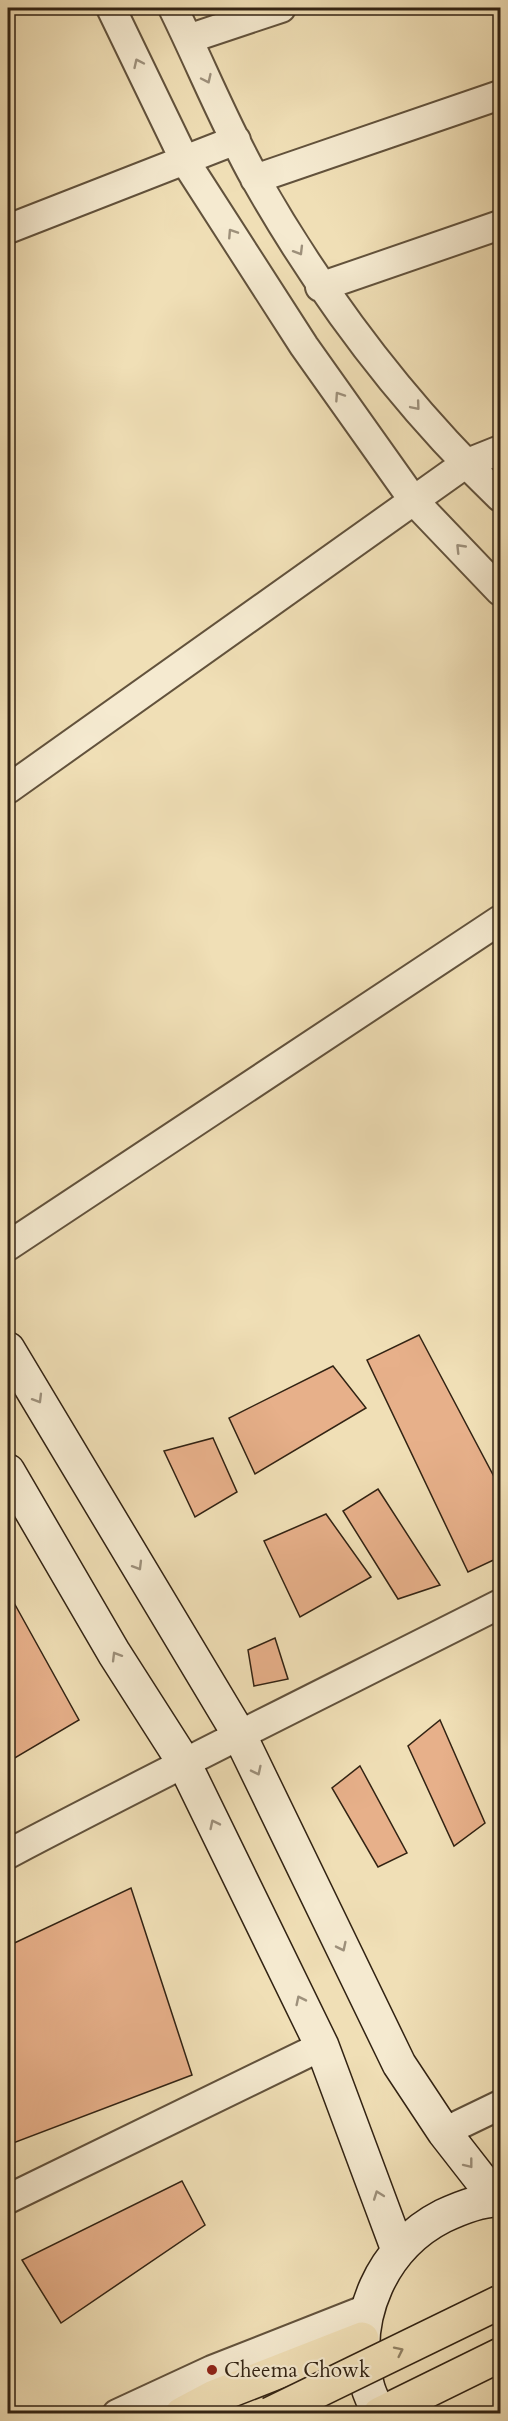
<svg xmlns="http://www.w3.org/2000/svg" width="508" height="2421" viewBox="0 0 508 2421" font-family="Cardo,serif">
<rect width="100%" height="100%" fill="#f0dfb6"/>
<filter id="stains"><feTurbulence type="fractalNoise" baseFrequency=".00333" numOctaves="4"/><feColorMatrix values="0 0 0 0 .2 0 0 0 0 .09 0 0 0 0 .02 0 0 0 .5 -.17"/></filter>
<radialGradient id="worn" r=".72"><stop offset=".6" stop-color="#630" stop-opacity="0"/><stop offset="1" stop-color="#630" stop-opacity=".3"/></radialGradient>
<path fill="#e7b08a" stroke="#322313" stroke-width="1.5" d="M419,1335L500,1488V1557L468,1572L367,1360Z
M333,1366L366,1408L255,1474L229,1418Z
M213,1438L237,1492L195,1517L164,1451Z
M378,1489L440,1585L398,1599L343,1511Z
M326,1514L371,1577L300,1617L264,1541Z
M8,1592L79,1720L8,1762Z
M275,1638L288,1679L254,1686L248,1650Z
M440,1720L485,1823L454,1846L408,1746Z
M360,1766L407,1853L378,1867L332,1788Z
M131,1888L192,2075L8,2145V1946Z
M182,2181L205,2225L61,2323L22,2260Z"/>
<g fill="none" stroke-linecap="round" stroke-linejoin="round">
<g stroke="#62523c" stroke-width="32">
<path id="street" d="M111,8L185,161L304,346L414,501L500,591
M173,8C201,65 225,125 256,180C322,296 404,405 500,497
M188,39L281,8
M255,179L500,95
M8,229L236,140
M320,287L500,225
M8,789L465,464L500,450
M8,1246L500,920
M8,1854C171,1768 336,1687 500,1604
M444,2132L500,2105
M8,2199L322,2046
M117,2414L212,2370L367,2309"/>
</g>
<g stroke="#322313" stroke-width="36">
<path id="secondary" d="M8,1349L240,1736L399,2064L444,2132L497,2200
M8,1471L114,1653L183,1761L322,2046L398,2250
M379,2414C375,2404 369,2394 367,2384C351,2317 382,2247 443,2216C460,2208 482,2199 500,2200"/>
</g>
<g stroke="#322313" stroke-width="36">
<path id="primary" d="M182,2414L214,2397L362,2339
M380,2414L500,2355"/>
</g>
<use href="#street" stroke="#f5ead0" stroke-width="28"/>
<use href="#secondary" stroke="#f5ead0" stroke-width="33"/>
<use href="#primary" stroke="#f0dfb6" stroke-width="33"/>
<g stroke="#322313" stroke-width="36" stroke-linecap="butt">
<path id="primary-bridge" d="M270,2414L500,2302"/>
</g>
<use href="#primary-bridge" stroke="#f0dfb6" stroke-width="33"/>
</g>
<defs><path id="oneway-chevron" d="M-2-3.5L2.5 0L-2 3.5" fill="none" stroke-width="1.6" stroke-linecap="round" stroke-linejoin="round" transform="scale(1.5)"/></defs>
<g stroke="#9d907b">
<use href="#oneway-chevron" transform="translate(138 63) rotate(-115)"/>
<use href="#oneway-chevron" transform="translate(207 79) rotate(65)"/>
<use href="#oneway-chevron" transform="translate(232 233) rotate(-123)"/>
<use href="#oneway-chevron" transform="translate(299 251) rotate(59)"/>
<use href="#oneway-chevron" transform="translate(339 396) rotate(-124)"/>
<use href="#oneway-chevron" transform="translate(416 406) rotate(50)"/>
<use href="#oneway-chevron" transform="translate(460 548) rotate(-134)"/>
<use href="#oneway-chevron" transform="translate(38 1399) rotate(59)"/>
<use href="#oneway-chevron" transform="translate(138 1566) rotate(59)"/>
<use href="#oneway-chevron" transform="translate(116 1656) rotate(-121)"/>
<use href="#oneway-chevron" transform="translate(257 1771) rotate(64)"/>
<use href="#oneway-chevron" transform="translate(214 1824) rotate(-116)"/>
<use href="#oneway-chevron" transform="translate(342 1947) rotate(64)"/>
<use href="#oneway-chevron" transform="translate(300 2000) rotate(-116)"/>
<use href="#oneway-chevron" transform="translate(469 2164) rotate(52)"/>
<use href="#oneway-chevron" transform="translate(378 2195) rotate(-110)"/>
</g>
<use stroke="#918164" href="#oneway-chevron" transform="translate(399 2351) rotate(-26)"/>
<circle fill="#8f2418" stroke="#f5ead0" stroke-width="2" cx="212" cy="2370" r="6"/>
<g text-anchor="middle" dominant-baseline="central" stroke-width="4.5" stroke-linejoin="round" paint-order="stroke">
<g font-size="21" fill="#322313" stroke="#f5ead0" text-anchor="start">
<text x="224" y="2370">Cheema Chowk</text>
</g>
</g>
<rect width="508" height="2421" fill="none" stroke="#f0dfb6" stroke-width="30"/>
<rect x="9" y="9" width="490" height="2403" fill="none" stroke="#322313" stroke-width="3"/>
<rect x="15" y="15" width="478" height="2391" fill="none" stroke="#322313" stroke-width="1.5"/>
<rect width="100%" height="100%" filter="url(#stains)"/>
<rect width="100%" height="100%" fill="url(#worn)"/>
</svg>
